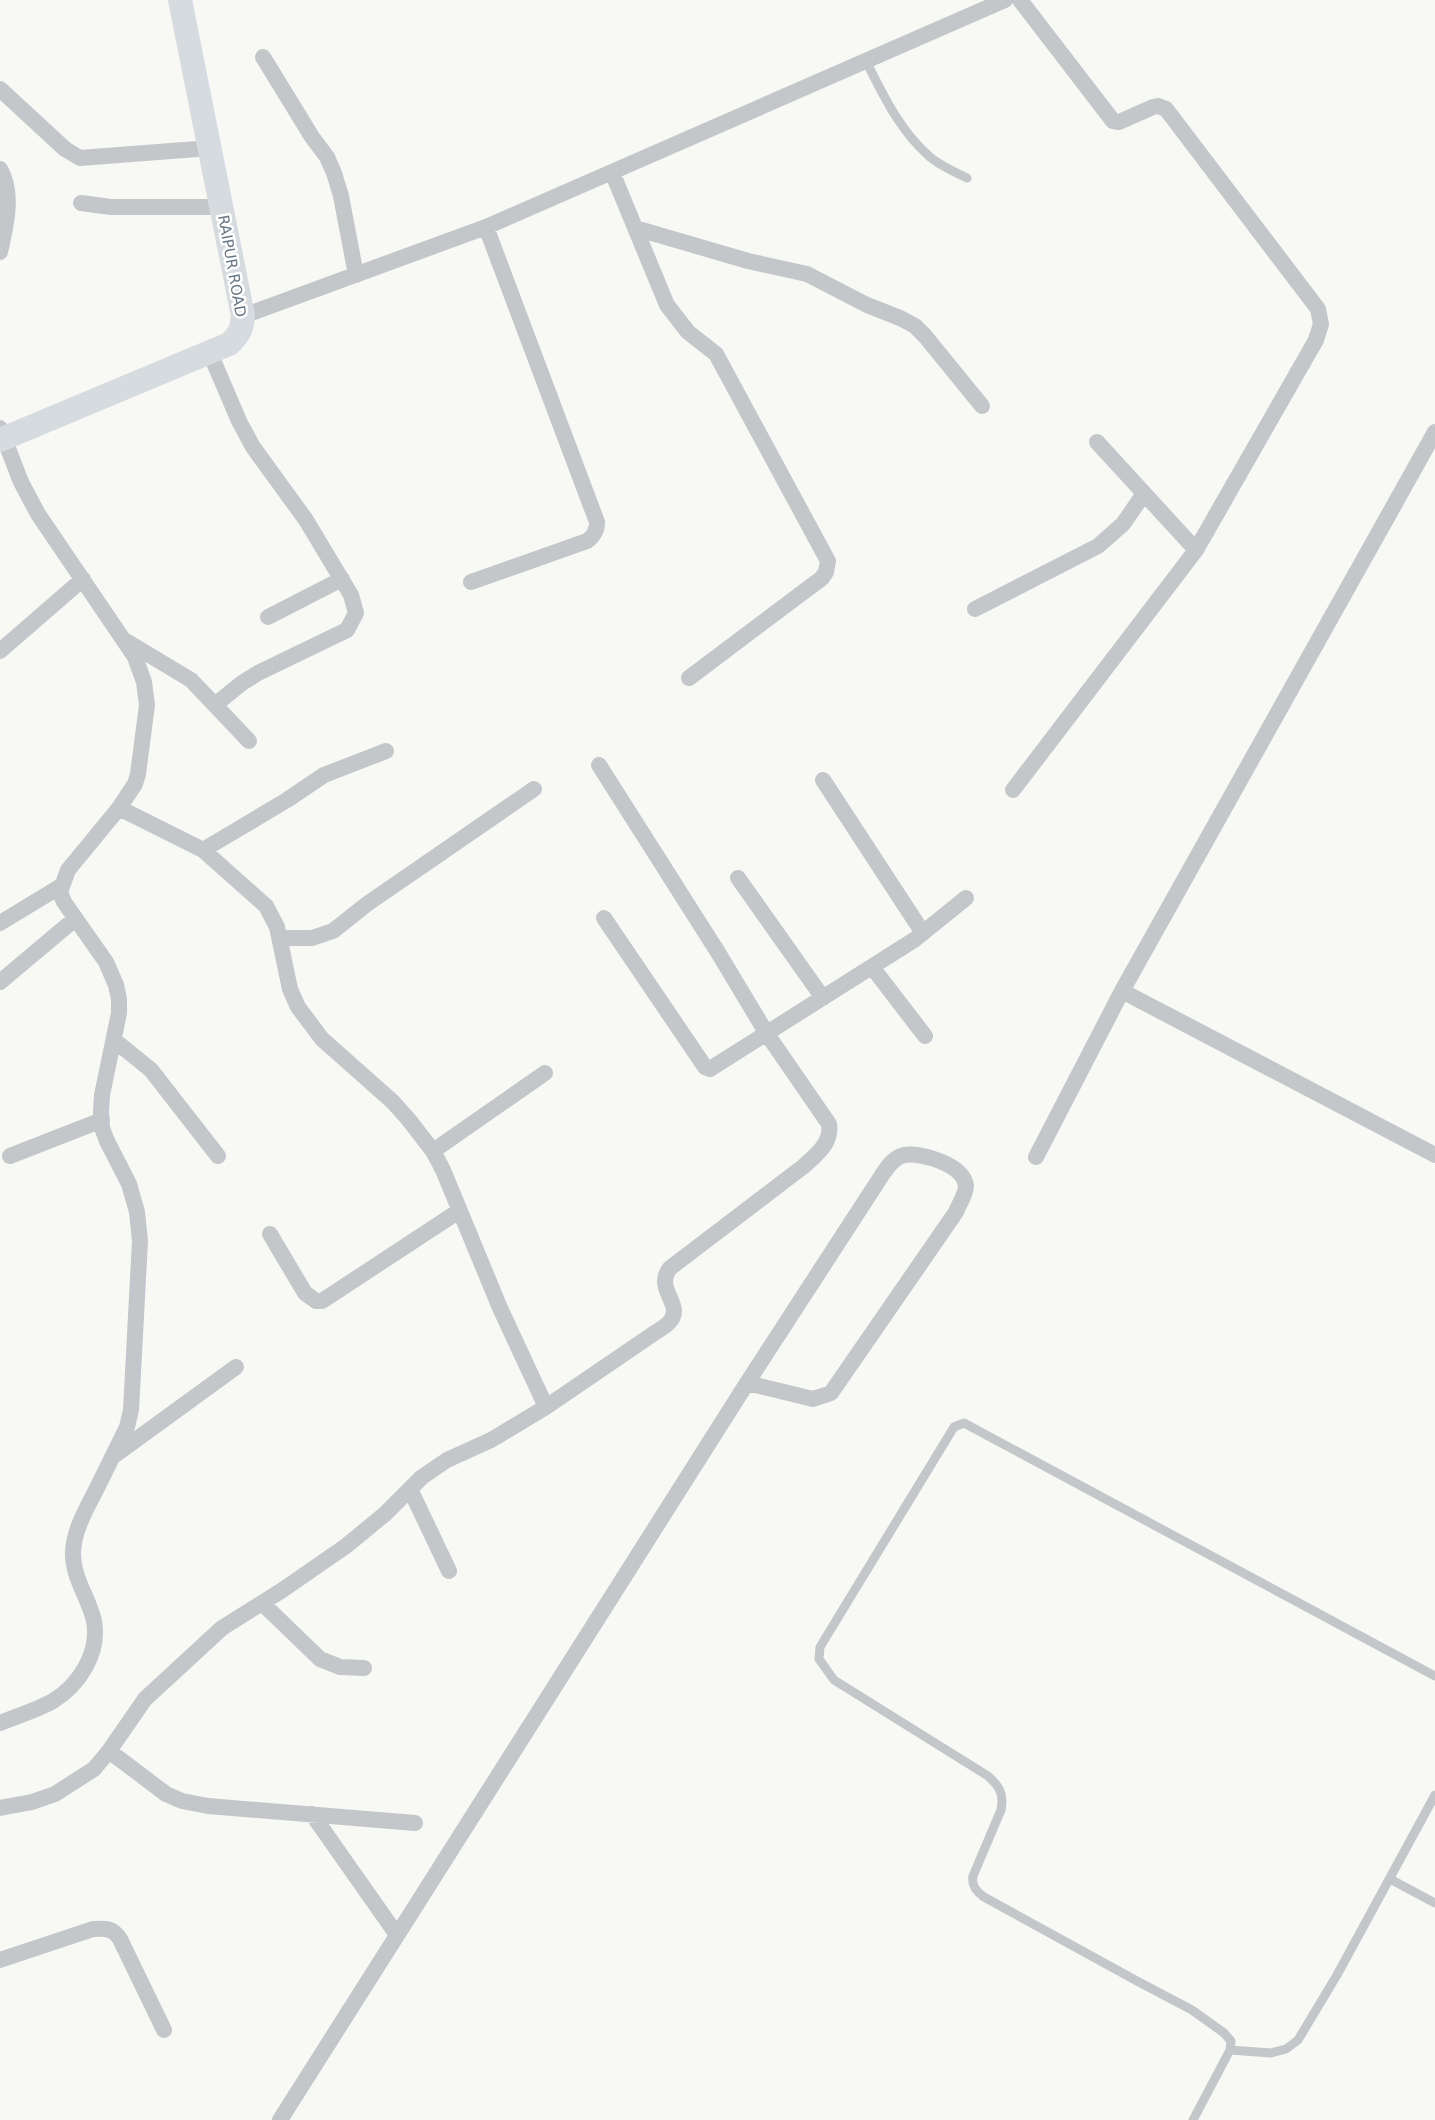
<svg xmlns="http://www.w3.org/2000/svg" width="1435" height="2120" viewBox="0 0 1435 2120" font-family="'DejaVu Sans',sans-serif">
<rect width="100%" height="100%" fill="#f8f8f5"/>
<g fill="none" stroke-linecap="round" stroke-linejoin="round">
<path stroke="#c3c7ca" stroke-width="9" d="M866,61C883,95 900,131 930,157C941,166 954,172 967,178
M1390,1879L1435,1903
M1230,2050L1271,2053L1286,2049L1298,2040L1337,1975L1435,1795
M1193,2120L1230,2050L1231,2041L1224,2033L1192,2010L1137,1981L984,1897C977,1892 971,1886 973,1876L1001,1810C1004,1794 1000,1787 988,1776L834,1680L819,1659L820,1647L954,1427L964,1423L1435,1676"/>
<path stroke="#c3c7ca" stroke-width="16" d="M263,57L312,137L327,157L334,173L341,196L356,275
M0,89L65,149L80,158L210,148
M0,169C14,193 6,226 0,252
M612,172L667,305L688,332L716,354L828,561L826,572L822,578L689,678
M81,203L111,207H222
M635,228L748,261L807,274L867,305L900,318L915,326L925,336L982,406
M243,316L486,227L1005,0
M210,353L239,421L253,447L306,520L351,595L356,613L347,630L258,673L242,683L216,704
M1097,442L1196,550
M471,582L587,541C594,536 597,531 597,522L486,227
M975,609L1098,546L1123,524L1143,495
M268,617L342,579
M126,641L191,680L249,741
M0,651L83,579
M823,780L923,933
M1013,790L1196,550L1316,340L1321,324L1318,309L1166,109L1158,106L1153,107L1119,122L1113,121L1020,0
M203,850L287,800L324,775L386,751
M738,878L823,998
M604,918L705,1067L710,1069L914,940L966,898
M0,923L61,886
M280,938H312L333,931L367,904L534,789
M872,967L925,1036
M0,982L75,919
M1122,991L1435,1155
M114,1040L151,1070L218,1156
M433,1151L545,1073
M10,1156L102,1120
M1036,1157L1122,991L1435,432
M270,1234L305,1293L316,1301H322L459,1211
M546,1407L656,1332C661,1329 668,1325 671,1320C683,1304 654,1288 670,1268L804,1166C817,1154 832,1143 829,1124L767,1034L719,954L599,765
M115,1455L236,1367
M410,1489L449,1571
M262,1603L320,1659L340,1667L364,1668
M0,1723C17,1716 37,1710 53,1701C79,1685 100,1653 94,1621C89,1598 72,1577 73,1552C74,1529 87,1508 97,1488C107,1468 117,1447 127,1427L131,1410L140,1241L137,1212L129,1184L107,1141L102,1128L101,1112L102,1095L119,1013V999L116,985L106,962L64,902L60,892L68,870L119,808L135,784L138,774L147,705L144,682L135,657L38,514L21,482L0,428
M109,1751L166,1794L182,1801L208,1806L415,1823
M0,1808L32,1802L55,1794L94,1769L109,1751L145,1699L222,1628L284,1589L346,1546L385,1514L422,1477L447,1460L491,1440L546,1407L500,1308L443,1170L433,1151L409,1120L393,1102L322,1039L298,1007L290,989L277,927L266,906L203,850L119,808
M312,1814L397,1935
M0,1960L93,1929C105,1928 113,1928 120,1939L164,2030
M280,2120L747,1383L884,1172C889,1165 895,1157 904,1155C922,1152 964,1165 966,1186C966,1194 959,1204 956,1212L831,1393L813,1399L747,1383"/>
<path stroke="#d6dbdf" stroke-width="24" d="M0,440L229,344C239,335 242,329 243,316L180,0"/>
</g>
<g text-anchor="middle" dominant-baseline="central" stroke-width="5" stroke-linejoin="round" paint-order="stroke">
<g font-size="15" fill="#667786" stroke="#fff">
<text transform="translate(232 266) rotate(80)">RAIPUR ROAD</text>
</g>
</g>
</svg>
